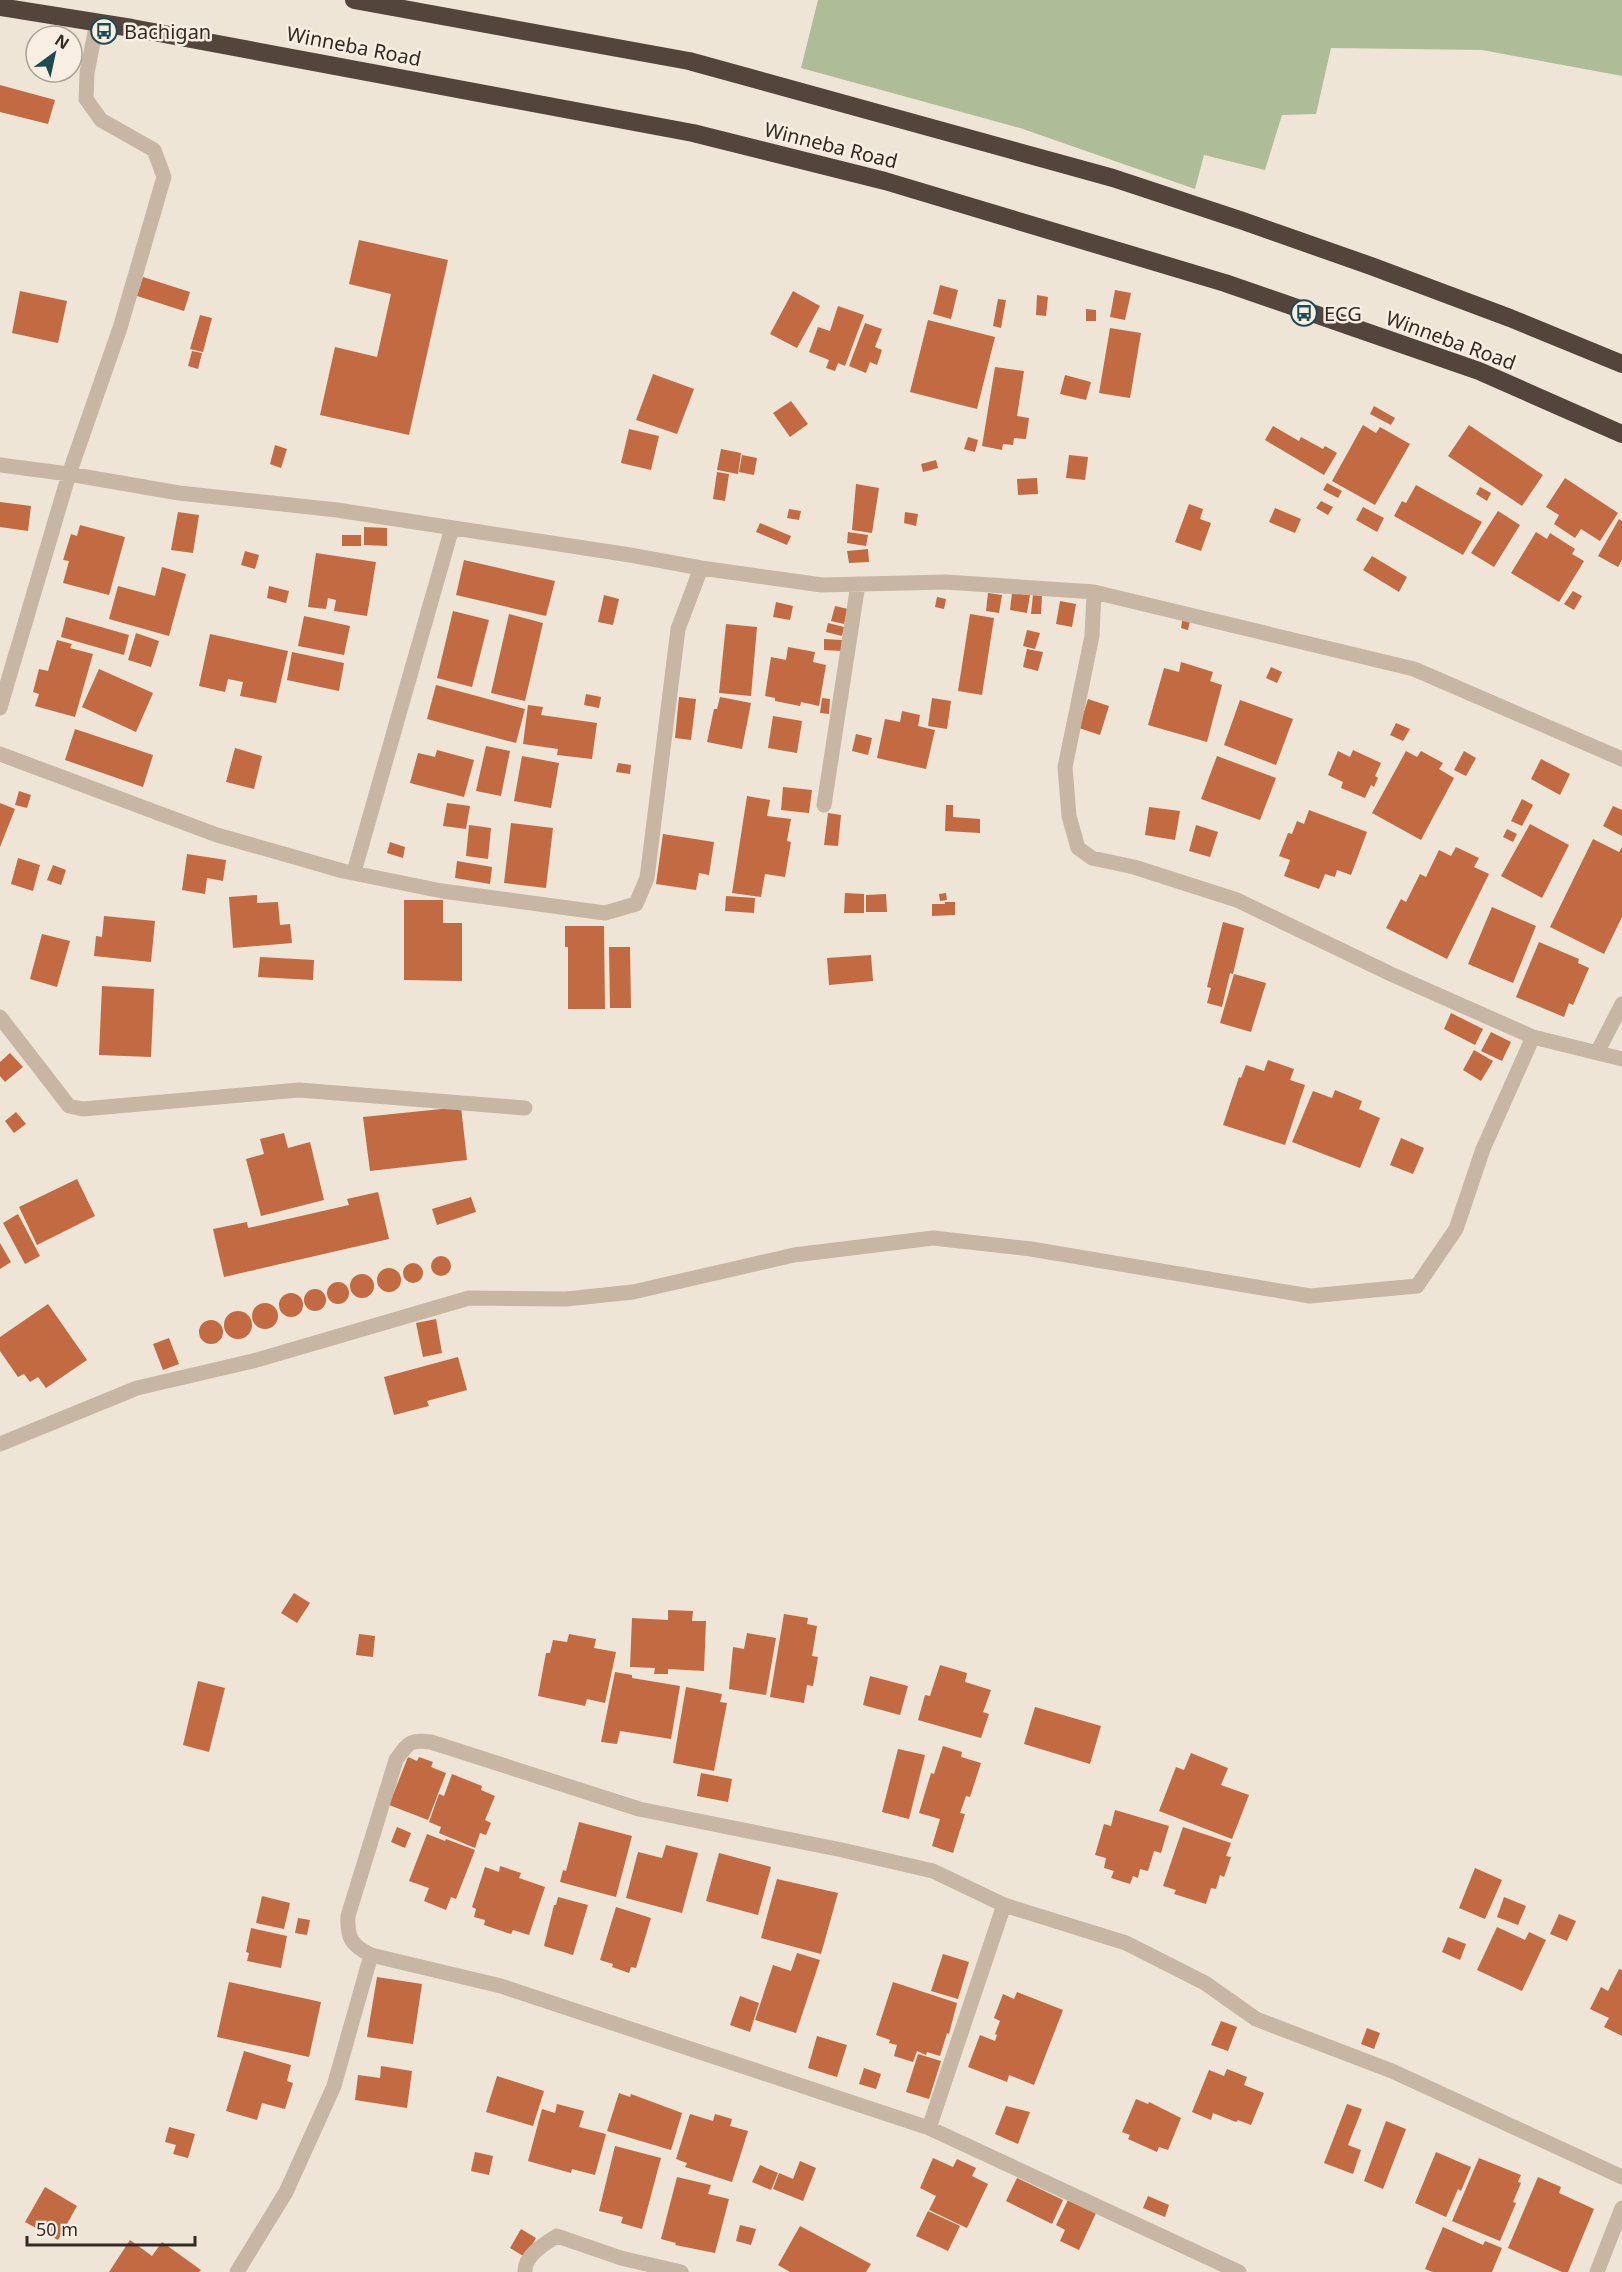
<svg xmlns="http://www.w3.org/2000/svg" width="1622" height="2272" viewBox="0 0 1622 2272" font-family="'Noto Sans',sans-serif">
<rect width="100%" height="100%" fill="#efe5d7"/>
<path fill="#aebd98" d="M818,0H1622V76L1482,50L1331,48L1316,114L1282,115L1265,170L1204,155L1195,189L1020,128L801,68Z"/>
<path fill="#c26a42" d="M0,85L55,100L48,124L0,112Z
M359,240L448,260L409,435L320,415L335,347L377,357L391,294L349,284Z
M143,277L190,292L184,311L137,296Z
M940,285L958,290L951,319L933,314Z
M1115,290L1131,293L1125,320L1110,317Z
M20,291L67,301L58,343L12,333Z
M793,291L820,306L797,348L770,334Z
M1037,295L1048,297L1046,316L1036,315Z
M998,299L1006,300L1001,328L993,326Z
M838,306L864,315L845,366L838,363L835,371L826,368L829,360L809,352L818,327L830,331Z
M1086,309L1096,310V321H1086Z
M200,315L212,318L203,352L190,349Z
M928,320L995,337L977,409L910,392Z
M865,323L882,329L875,347L882,350L877,365L870,362L866,373L849,366Z
M1110,328L1141,333L1130,398L1099,393Z
M192,351L202,353L198,369L188,366Z
M995,367L1024,371L1017,416L1029,418L1026,439L1014,438L1013,445L1003,444L1002,450L982,446Z
M653,374L694,389L677,434L636,420Z
M1065,375L1091,382L1086,400L1060,394Z
M791,401L808,424L790,437L773,413Z
M1374,406L1395,418L1391,425L1370,414Z
M1363,425L1376,433L1380,427L1410,444L1375,505L1332,481Z
M1469,425L1543,475L1522,506L1448,456Z
M1273,426L1299,441L1301,437L1323,449L1325,446L1337,453L1324,475L1265,440Z
M629,429L659,436L651,470L621,463Z
M968,437L978,440L975,452L964,449Z
M275,445L287,449L281,468L270,464Z
M721,449L741,453L738,474L717,470Z
M742,455L757,458L754,475L739,472Z
M1069,455L1088,457L1085,480L1066,478Z
M936,460L938,468L923,472L921,464Z
M717,472L729,474L725,501L713,499Z
M1037,478L1038,494L1018,495L1017,479Z
M1565,478L1618,513L1600,541L1581,529L1575,538L1554,524L1559,515L1546,507Z
M1327,483L1342,491L1338,498L1323,490Z
M856,484L879,488L872,533L852,530Z
M1416,485L1482,522L1463,555L1394,516L1402,501L1406,503Z
M1480,487L1491,493L1487,501L1476,494Z
M1321,501L1333,507L1328,515L1316,508Z
M0,502L31,506L28,531L0,527Z
M1189,504L1203,509L1200,519L1211,523L1201,551L1175,542Z
M1363,507L1384,518L1377,532L1356,520Z
M1275,508L1301,519L1295,533L1269,522Z
M789,509L801,511L799,520L787,518Z
M1498,511L1520,525L1494,567L1471,553Z
M178,512L199,515L193,553L171,550Z
M905,512L918,514L916,526L904,523Z
M1619,519L1622,521V560L1618,567L1598,556Z
M760,523L791,536L787,545L756,532Z
M80,525L125,537L109,595L63,583L69,561L63,560L71,534L77,536Z
M364,527L387,528V546L364,545Z
M848,532L868,535L866,546L847,543Z
M1536,532L1547,539L1550,533L1575,549L1572,554L1584,561L1559,602L1511,573Z
M342,535H361V546H342Z
M868,549L869,562L849,563L847,551Z
M245,551L259,555L255,569L241,565Z
M316,553L376,562L367,616L334,611L336,600L328,598L326,609L308,607Z
M1372,556L1407,577L1399,592L1363,570Z
M464,560L555,581L546,616L456,595Z
M162,567L186,574L169,636L109,619L118,586L155,596Z
M269,586L289,591L286,603L267,598Z
M1573,591L1582,596L1574,610L1564,604Z
M988,593L1002,595L999,613L986,611Z
M1012,593L1030,595L1027,613L1010,610Z
M604,595L619,599L613,625L598,622Z
M1033,595L1042,596L1041,614H1031Z
M937,597L946,599L944,609L935,607Z
M1060,601L1076,604L1072,627L1056,624Z
M776,602L793,606L790,620L773,617Z
M835,606L848,609L844,624L831,621Z
M453,611L489,620L472,687L437,678Z
M509,614L543,623L525,701L491,693Z
M970,614L994,618L982,695L958,691Z
M1183,615L1191,617L1188,630L1181,628Z
M304,616L350,626L344,655L298,646Z
M66,617L129,635L124,655L61,637Z
M828,623L844,627L842,636L826,632Z
M726,624L757,627L751,696L719,693Z
M1027,630L1040,633L1035,649L1023,646Z
M136,633L159,641L151,667L128,660Z
M210,634L288,651L276,703L240,696L243,682L228,679L225,692L199,686Z
M824,639L842,640V651L824,650Z
M57,640L72,644L70,648L93,654L75,717L35,706L39,694L33,692L39,669L48,671Z
M788,647L815,652L813,662L826,665L819,706L801,702L800,706L775,701V698L765,696L771,657L786,660Z
M1027,649L1043,652L1038,671L1023,667Z
M292,652L344,663L339,691L287,680Z
M1181,662L1213,672L1210,681L1222,685L1207,742L1148,725L1164,668L1179,672Z
M1271,667L1282,672L1277,683L1266,678Z
M99,669L153,693L136,732L82,707Z
M436,685L525,709L516,743L427,719Z
M586,694L601,697L599,708L584,705Z
M679,697L696,699L691,740L675,738Z
M720,697L751,703L742,749L707,742L714,709H717Z
M822,698L830,699L829,714L820,713Z
M932,698L951,701L947,729L928,726Z
M1088,699L1109,706L1100,735L1079,728Z
M1240,700L1293,719L1276,765L1224,745Z
M528,705L543,707L541,715L597,723L592,759L557,755L558,749L523,744Z
M902,711L920,715L918,726L935,730L926,769L877,758L885,719L900,722Z
M773,716L802,721L797,753L768,748Z
M1396,723L1410,729L1403,741L1390,735Z
M75,729L153,755L143,787L65,760Z
M856,734L872,738L868,755L852,751Z
M486,746L510,751L501,796L476,791Z
M235,748L262,756L254,789L226,782Z
M437,750L474,760L464,797L410,783L418,753L435,757Z
M1353,750L1381,763L1375,776L1378,778L1374,787L1371,785L1365,798L1341,788L1343,782L1328,775L1338,751L1350,757Z
M1406,751L1417,757L1421,751L1443,763L1439,769L1454,778L1421,840L1372,813Z
M1464,751L1476,758L1466,776L1454,770Z
M522,756L559,763L551,808L514,801Z
M1217,756L1276,778L1260,820L1201,799Z
M1541,759L1570,774L1560,795L1531,779Z
M618,763L631,765L630,774L616,772Z
M783,787L812,790L809,813L781,810Z
M19,791L31,795L27,808L15,805Z
M747,796L770,800L767,816L791,819L787,841L791,842L785,877L765,874L761,897L732,893Z
M1522,799L1533,805L1522,826L1511,821Z
M0,803L15,809L0,847Z
M447,803L470,806L466,829L443,826Z
M946,805H953V817L980,819V833L945,831Z
M1613,806L1622,810V836L1603,826Z
M1149,807L1180,811L1175,840L1145,835Z
M1309,810L1367,832L1351,875L1337,870L1335,877L1325,874L1319,889L1284,876L1290,860L1279,856L1288,833L1292,834L1297,821L1304,824Z
M828,813L841,815L838,846L824,845Z
M511,823L553,828L546,888L504,883Z
M1530,824L1569,845L1542,898L1501,876Z
M469,825L491,828L488,859L466,856Z
M1196,825L1218,832L1210,857L1189,851Z
M1507,829L1517,834L1513,842L1503,837Z
M663,834L714,842L709,875L699,873L696,890L656,884Z
M1593,839L1619,852L1622,847V917L1604,954L1550,927Z
M390,842L405,847L403,858L387,853Z
M1456,847L1479,858L1474,867L1489,874L1447,959L1386,928L1401,899L1406,902L1420,874L1426,877L1439,850L1451,856Z
M187,854L226,860L223,881L207,878L205,894L182,890Z
M18,858L40,865L33,891L11,884Z
M457,861L492,867L490,884L455,878Z
M53,865L66,870L61,885L47,880Z
M845,893L864,894V913H844Z
M946,893L947,900L940,901L939,894Z
M886,894L887,912H866V895Z
M257,895V903L278,902L280,925L290,924L292,943L233,948L229,897Z
M726,896L755,898L754,913L725,911Z
M404,900H443V923H462V981L404,980Z
M945,902H955V915L932,916V904H945Z
M1492,907L1536,926L1513,983L1468,964Z
M104,916L155,921L151,962L94,956L96,936L102,937Z
M1223,922L1244,928L1233,974L1230,973L1222,1007L1207,1003L1211,988L1207,987Z
M565,926H604L605,1009H568V947H565Z
M42,934L70,941L57,987L30,979Z
M1539,942L1579,959L1578,963L1589,968L1573,1005L1569,1003L1564,1017L1516,997Z
M609,947H630L631,1008H610Z
M871,955L873,981L829,985L827,958Z
M260,957L314,960L313,980L258,977Z
M1234,974L1266,983L1251,1032L1220,1023Z
M102,986L154,989L151,1057L99,1055Z
M1451,1013L1483,1029L1475,1045L1444,1029Z
M1491,1032L1511,1042L1502,1061L1481,1051Z
M1474,1050L1493,1061L1481,1081L1463,1070Z
M10,1053L23,1067L5,1082L0,1076V1062Z
M1268,1060L1294,1069L1290,1080L1305,1085L1285,1145L1223,1125L1239,1077L1241,1078L1246,1065L1264,1071Z
M1335,1090L1362,1101L1359,1109L1380,1118L1360,1168L1292,1142L1313,1091L1332,1098Z
M461,1107L467,1160L370,1171L363,1117Z
M16,1112L26,1124L14,1133L5,1121Z
M284,1133L288,1148L310,1142L324,1200L261,1216L246,1159L264,1154L260,1139Z
M1401,1138L1424,1148L1413,1174L1390,1165Z
M77,1179L95,1216L37,1245L19,1207Z
M378,1192L389,1239L224,1277L213,1229L247,1222L248,1228L349,1205L347,1199Z
M471,1197L476,1212L437,1225L432,1209Z
M18,1214L40,1256L25,1264L3,1223Z
M0,1243L11,1262L0,1269Z
M431 1266a10 10 0 1 1 20 0a10 10 0 1 1-20 0Z
M403 1273a10 10 0 1 1 20 0a10 10 0 1 1-20 0Z
M377 1280a12 12 0 1 1 24 0a12 12 0 1 1-24 0Z
M350 1286a12 12 0 1 1 24 0a12 12 0 1 1-24 0Z
M327 1293a11 11 0 1 1 22 0a11 11 0 1 1-22 0Z
M304 1300a11 11 0 1 1 22 0a11 11 0 1 1-22 0Z
M279 1305a12 12 0 1 1 24 0a12 12 0 1 1-24 0Z
M252 1316a13 13 0 1 1 26 0a13 13 0 1 1-26 0Z
M48,1304L87,1360L46,1388L38,1377L30,1382L24,1374L18,1377L0,1351V1337Z
M224 1325a14 14 0 1 1 28 0a14 14 0 1 1-28 0Z
M436,1319L442,1353L423,1357L416,1323Z
M199 1332a12 12 0 1 1 24 0a12 12 0 1 1-24 0Z
M169,1338L179,1364L163,1370L153,1344Z
M458,1357L467,1390L427,1401L429,1406L394,1415L384,1377Z
M294,1593L310,1603L297,1623L281,1613Z
M668,1610L693,1611L692,1621H706L704,1671L668,1669V1674H654L655,1668L630,1667L632,1618L668,1620Z
M784,1614L808,1618L807,1624L817,1626L812,1656L818,1657L813,1686L807,1685L804,1703L770,1697Z
M747,1633L776,1638L766,1695L729,1689L733,1647L744,1649Z
M359,1634L375,1636L373,1657L356,1655Z
M569,1634L596,1639L594,1648L616,1652L605,1703L587,1699L585,1706L538,1696L546,1653H550L553,1640L567,1642Z
M940,1665L967,1673L965,1682L991,1690L983,1712L989,1714L981,1738L918,1720L925,1695L930,1696Z
M615,1672L632,1675V1678L680,1686L671,1739L620,1731L617,1744L601,1742Z
M870,1676L908,1686L900,1715L863,1705Z
M198,1681L225,1688L209,1752L183,1745Z
M686,1687L722,1694L720,1702L727,1703L714,1771L673,1763Z
M1035,1707L1101,1726L1090,1764L1024,1744Z
M943,1746L962,1752L961,1757L981,1763L970,1797L966,1796L960,1813L965,1814L953,1853L932,1846L940,1819L919,1813L931,1773L934,1774Z
M898,1749L925,1755L909,1819L882,1812Z
M1191,1753L1228,1768L1221,1785L1249,1795L1232,1839L1159,1811L1176,1767L1184,1770Z
M408,1757L417,1761L419,1757L433,1762L431,1767L446,1773L428,1820L389,1805Z
M701,1773L732,1779L728,1802L697,1796Z
M452,1774L482,1786L481,1790L495,1796L485,1820L491,1823L486,1835L480,1833L475,1848L439,1833L441,1827L429,1822L439,1794L444,1796Z
M1115,1810L1169,1826L1161,1853L1154,1851L1148,1871L1140,1869L1138,1878L1133,1876L1130,1884L1111,1878L1114,1871L1104,1868L1106,1858L1095,1855L1104,1824L1111,1826Z
M579,1822L632,1836L616,1897L560,1882L563,1870L566,1871Z
M397,1827L411,1833L405,1848L391,1842Z
M1183,1827L1231,1843L1226,1856L1231,1857L1224,1877L1220,1875L1216,1889L1211,1888L1206,1904L1174,1894L1176,1890L1163,1886Z
M427,1834L445,1841L446,1839L475,1850L456,1899L451,1897L446,1910L424,1901L429,1888L409,1881Z
M666,1845L698,1853L682,1913L626,1898L638,1852L662,1858Z
M719,1853L771,1867L758,1915L706,1901Z
M500,1866L521,1873L519,1878L545,1887L529,1935L513,1930L511,1934L484,1925L485,1920L474,1917L476,1909L472,1907L485,1867L499,1872Z
M1475,1868L1502,1880L1485,1919L1459,1908Z
M777,1879L838,1893L821,1954L761,1938Z
M262,1896L290,1903L284,1929L256,1923Z
M558,1897L588,1905L573,1955L544,1946L554,1905H556Z
M1504,1897L1526,1906L1518,1925L1497,1917Z
M616,1907L651,1918L636,1968L631,1967L629,1973L612,1967L613,1964L600,1960Z
M1559,1914L1576,1921L1567,1941L1550,1934Z
M298,1918L310,1920L307,1935L295,1933Z
M1497,1927L1525,1940L1529,1932L1546,1940L1522,1991L1477,1970Z
M251,1928L287,1936L281,1968L247,1961L249,1953L246,1952Z
M1448,1937L1466,1944L1460,1960L1442,1952Z
M797,1953L820,1960L796,2033L755,2020L773,1965L791,1971Z
M943,1954L969,1962L958,1999L931,1991Z
M1619,1969L1622,1970V2036L1604,2027L1609,2018L1590,2009L1601,1987L1608,1991Z
M377,1977L422,1984L413,2044L367,2037Z
M229,1982L321,2002L309,2057L217,2037Z
M893,1982L957,2003L949,2034L947,2033L940,2056L927,2052L926,2055L917,2051L913,2062L894,2056L897,2045L889,2043L890,2040L876,2035Z
M1017,1992L1063,2010L1034,2085L1009,2075L1007,2082L968,2067L980,2035L995,2041L997,2035L995,2034L1000,2021L994,2018L1003,1994L1014,1999Z
M740,1996L759,2003L750,2032L730,2025Z
M1221,2021L1237,2027L1228,2051L1211,2045Z
M1367,2028L1380,2033L1374,2049L1361,2044Z
M817,2036L847,2045L837,2077L808,2068Z
M244,2051L291,2065L287,2081L293,2083L285,2109L262,2103L257,2120L226,2111Z
M918,2054L941,2061L929,2099L906,2092Z
M381,2066L412,2071L407,2108L355,2100L358,2075L380,2078Z
M864,2068L881,2074L876,2089L859,2084Z
M1227,2069L1247,2077L1244,2085L1264,2093L1251,2125L1238,2120L1236,2122L1213,2113L1211,2120L1192,2112L1209,2070L1224,2076Z
M497,2076L544,2091L533,2126L486,2112Z
M619,2093L630,2097L631,2094L682,2113L671,2150L607,2131Z
M1136,2099L1148,2104L1149,2102L1181,2118L1168,2150L1159,2147L1157,2152L1128,2139L1130,2135L1122,2132Z
M557,2104L584,2111L579,2127L606,2134L595,2175L572,2169L571,2173L528,2161L542,2109L555,2113Z
M1347,2104L1362,2109L1348,2145L1361,2150L1353,2174L1324,2163Z
M1006,2106L1030,2112L1018,2144L995,2134Z
M690,2114L713,2121L715,2114L732,2119L730,2126L748,2131L732,2182L685,2167L687,2163L676,2159Z
M1386,2121L1406,2129L1383,2189L1364,2181Z
M169,2127L195,2134L188,2158L173,2154L176,2145L165,2142Z
M615,2146L661,2158L642,2229L621,2223L623,2217L599,2211Z
M475,2152L493,2156L489,2175L471,2171Z
M1436,2152L1471,2167L1461,2191L1458,2189L1446,2217L1415,2203Z
M933,2158L953,2167L957,2159L976,2168L972,2176L988,2184L967,2228L929,2210L936,2196L920,2188Z
M1479,2158L1521,2175L1518,2182L1521,2183L1513,2202L1516,2203L1500,2241L1452,2221Z
M800,2161L816,2168L803,2201L773,2189L779,2173L793,2179Z
M760,2165L778,2173L771,2190L752,2182Z
M677,2177L711,2185L708,2194L729,2199L715,2253L675,2245L676,2243L661,2239Z
M1538,2177L1561,2187L1559,2193L1594,2209L1568,2272H1562L1508,2248Z
M1017,2178L1063,2200L1052,2224L1006,2201Z
M45,2187L77,2206L58,2240L25,2222Z
M1148,2196L1169,2205L1165,2217L1143,2208Z
M1068,2200L1096,2213L1079,2250L1060,2241L1065,2230L1056,2225Z
M928,2211L960,2226L948,2251L916,2236Z
M740,2225L756,2229L751,2245L736,2241Z
M800,2226L871,2264L866,2272H790L778,2265Z
M1443,2227L1483,2245L1485,2241L1502,2248L1492,2272H1433L1425,2269Z
M521,2229L536,2238L525,2257L510,2248Z
M130,2240L152,2256L162,2242L201,2270L199,2272H109Z"/>
<g fill="none" stroke-linecap="round" stroke-linejoin="round">
<path stroke="#c7b6a3" stroke-width="15" d="M0,465L69,474L179,493L337,510L630,555L701,568L822,585L946,582L1094,592L1414,669L1622,759
M1094,592L1092,636L1065,767L1069,816L1078,848L1092,858L1134,867L1237,900L1393,975L1533,1037L1622,1059
M0,708L69,474L120,328L164,177L154,150L101,120L86,99L87,73L97,22
M0,754L217,835L343,871L442,891L605,913L636,904L647,878L678,629L701,568
M824,805L858,584
M354,872L452,528
M0,1017L69,1106L83,1109L299,1090L525,1108
M1598,1051L1622,1004
M0,1444L137,1388L253,1361L469,1298L566,1299L633,1292L794,1255L933,1238L1031,1249L1310,1296L1417,1286L1456,1229L1483,1149L1533,1037
M1004,1905L1126,1943L1205,1983L1256,2019L1392,2071L1622,2177
M929,2128L1004,1905L933,1871L842,1850L639,1809L431,1742C410,1739 408,1743 396,1760L348,1916C347,1938 351,1945 371,1955L501,1986L929,2128L1239,2272
M237,2272L286,2192L334,2086L371,1955
M525,2272C524,2256 544,2244 557,2236L621,2258L681,2272
M1597,2272L1622,2208"/>
<path stroke="#53453c" stroke-width="18" d="M354,0L689,61L1113,178L1243,221L1371,266L1510,318L1622,364
M0,7L132,28L693,133L885,181L1225,283L1479,371L1622,434"/>
</g>
<defs>
<g id="bus-ring" transform="scale(1.35)"><circle r="9.5" fill="#f8efe2" stroke="#1c4b52" stroke-width="1.5"/><path d="M-5-6H5V4H4V6H2V4H-2V6H-4V4H-5ZM-3.5-4V0h7V-4ZM-3.5 1.2v1.5H-2V1.2ZM2 1.2v1.5H3.5V1.2Z" fill="#1c4b52"/></g>
</defs>
<g fill-rule="evenodd">
<use href="#bus-ring" x="104" y="31"/>
<use href="#bus-ring" x="1304" y="313"/>
</g>
<g text-anchor="middle" dominant-baseline="central" stroke-width="5" stroke-linejoin="round" paint-order="stroke">
<g font-size="20" fill="#322a25" stroke="#f8efe2" text-anchor="start">
<text x="124" y="31">Bachigan</text>
<text x="1324" y="313">ECG</text>
</g>
<g font-size="20" fill="#322a25" stroke="#f8efe2">
<text transform="translate(354 46) rotate(11)">Winneba Road</text>
<text transform="translate(831 145) rotate(14)">Winneba Road</text>
<text transform="translate(1451 340) rotate(20)">Winneba Road</text>
</g>
</g>
<g transform="translate(54 54) rotate(33)"><circle r="28" fill="#f8efe2" stroke="#a9a096" stroke-width="1.5"/>
<path d="M0-4.5L10 22L0 15L-10 22Z" fill="#1c4b52"/>
<text y="-9" font-size="16" font-weight="bold" text-anchor="middle" fill="#322a25">N</text>
</g>
<path d="M27 2236v9h168v-9" fill="none" stroke="#322a25" stroke-width="3"/>
<text x="36" y="2236" font-size="18" fill="#322a25" stroke="#f8efe2" stroke-width="4.5" paint-order="stroke">50 m</text>
</svg>
